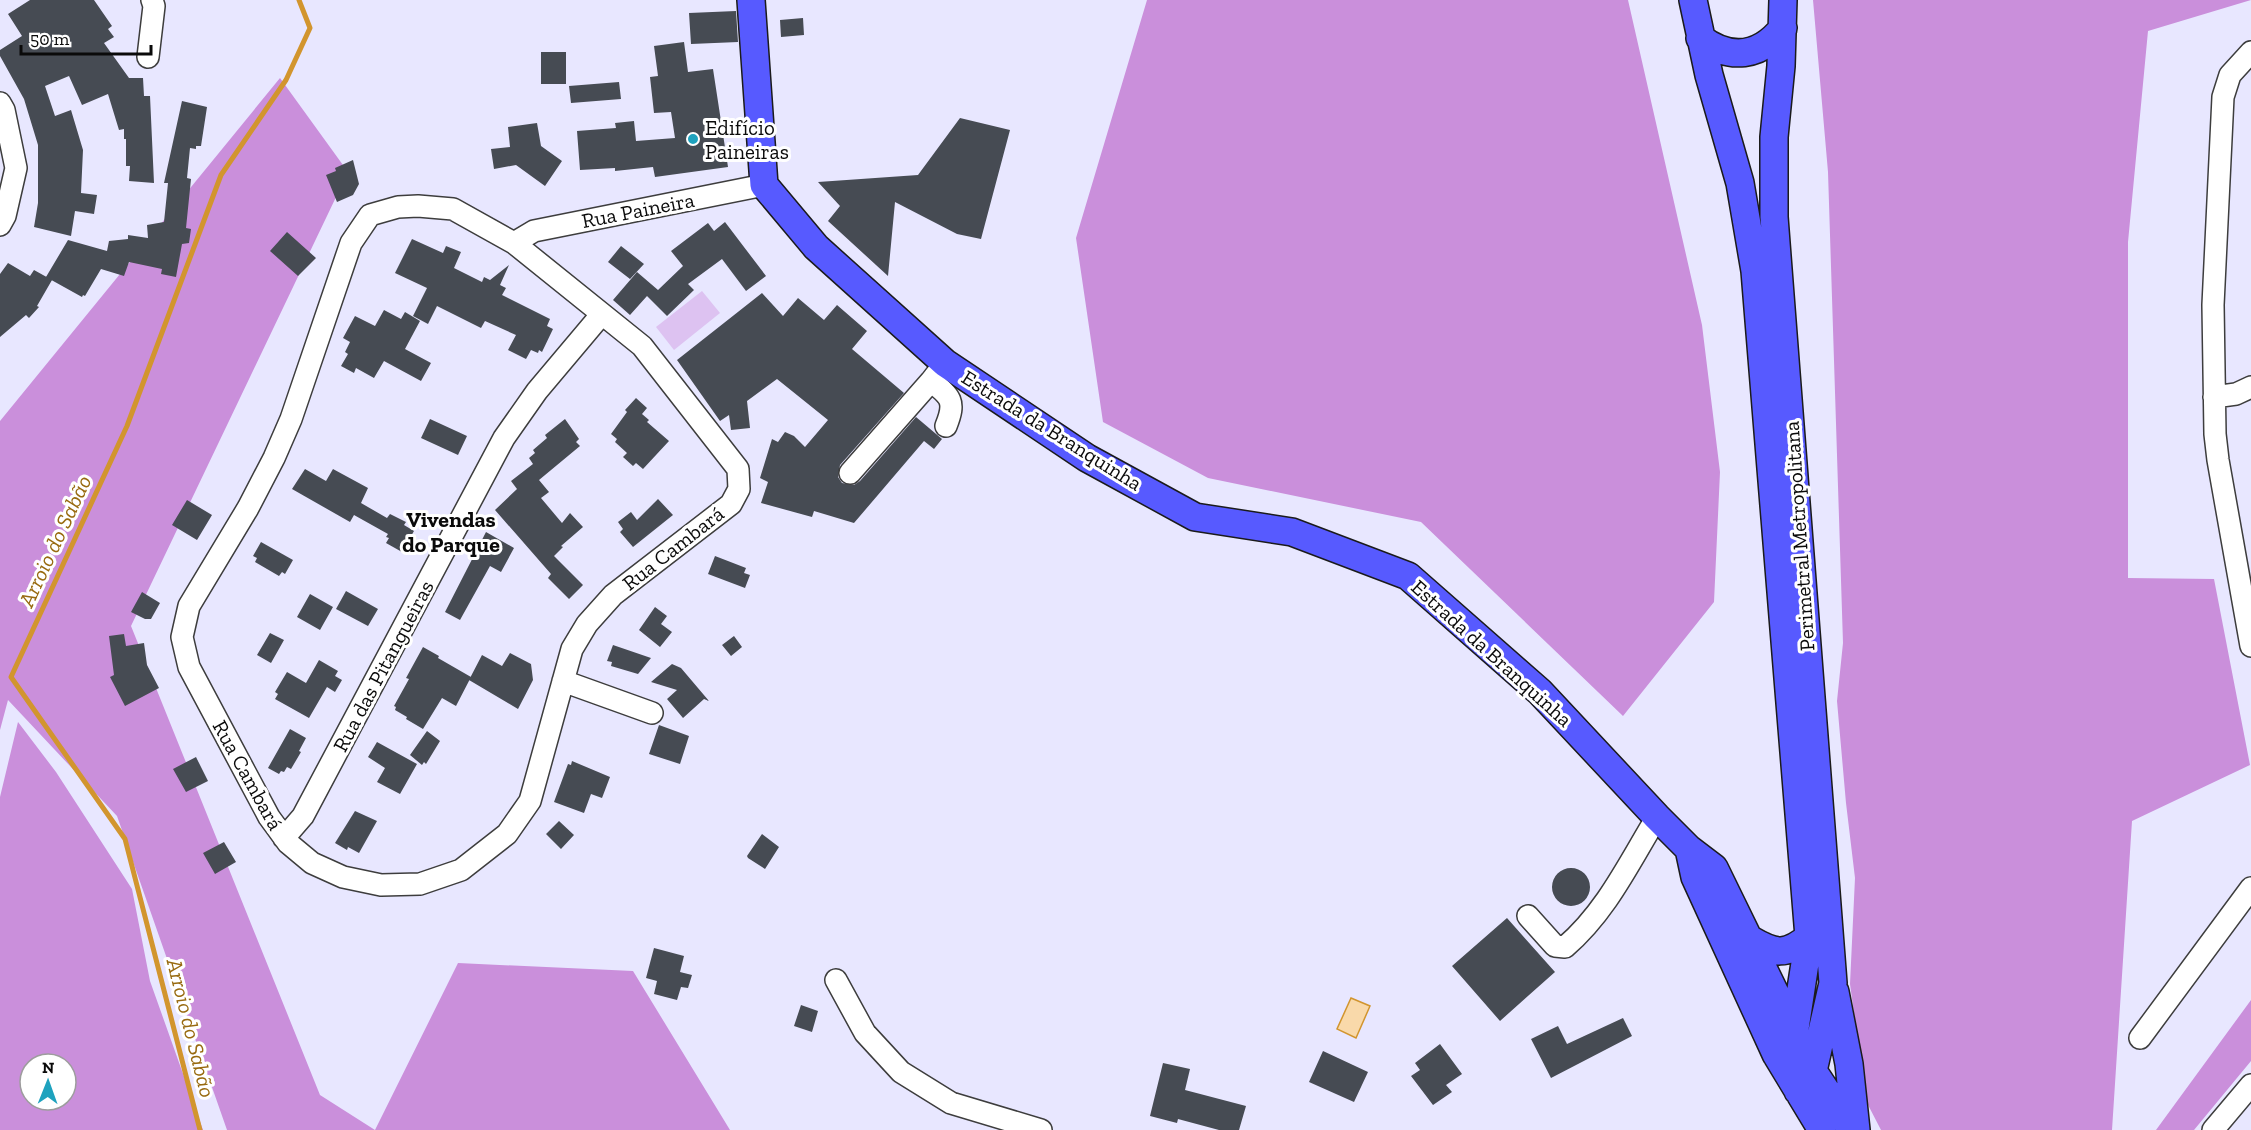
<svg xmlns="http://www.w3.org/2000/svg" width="2251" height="1130" viewBox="0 0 2251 1130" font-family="'Zilla Slab',serif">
<rect width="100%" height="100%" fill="#e8e7ff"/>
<path fill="#ca8fdb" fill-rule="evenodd" d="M1147,0H1628L1702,325L1720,472L1714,602L1623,716L1421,522L1208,478L1103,422L1076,238Z
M1813,0H2251L2148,31L2128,242V578L2214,579L2250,765L2132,821L2112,1130H1881L1866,1101L1850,984L1855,878L1846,803L1837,701L1843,643L1828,172Z
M280,78L348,172L131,626L320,1095L375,1130L458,963L633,971L730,1130H227L117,816L8,700L0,730V421Z
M18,722L56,772L132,889L150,981L203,1130H0V797ZM30,1064H66V1100H30Z
M2251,1000V1061L2194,1130H2156Z"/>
<path fill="#ddc2f1" d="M702,291L720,313L674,350L656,327Z"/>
<path fill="#f9d9aa" stroke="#d2952e" stroke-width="1.5" d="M1351,998L1370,1006L1356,1038L1337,1029Z"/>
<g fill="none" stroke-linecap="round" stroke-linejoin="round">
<path stroke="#d2952e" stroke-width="5" d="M200,1130L125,839L11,677L127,426L221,175L286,80L310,28L299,0"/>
</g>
<path fill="#464b53" d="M30,0H94L112,26L108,29L114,37L104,43L129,78H143L144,96H150L154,183L129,181L130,166H126V139H124V129L119,130L108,94L82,105L69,76L45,86L55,116L71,110L83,150L81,193L97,195L94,214L75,211L71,236L34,227L38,203V145L24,99L0,56V50L22,36L8,14Z
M736,11L738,42L691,44L689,13Z
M803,18L804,35L781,37L780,20Z
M684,42L688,72L713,69L728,167L655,177L653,167L615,171V168L580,170L577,131L616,128L615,123L634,121L636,141L675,138L671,112L654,113L650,77L658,76L654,46Z
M541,52H566V84H541Z
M619,82L621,99L571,103L569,86Z
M182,101L207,107L201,146H196V149L190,148L187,178L191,179L186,228L191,229L189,243L182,244L176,277L161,274L162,269L129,262L124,276L101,269L85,296L83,295L82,297L46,277L68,240L107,251L109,241L128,239V235L148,238L147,225L164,222L168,183H164Z
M960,118L1010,130L981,239L957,234L895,202L888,276L828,221L840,206L818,182L918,175Z
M537,123L541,146L562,161L545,186L516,165L494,169L491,149L510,147L508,127Z
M353,160L359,184L353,195L337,202L326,175L336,171L335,168Z
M725,222L766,276L746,291L722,259L688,284L694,290L667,316L647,296L630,315L613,300L637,272L658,290L683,266L671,251L708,223L714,231Z
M287,232L316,258L298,276L270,251Z
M412,239L443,253L446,246L461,252L454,268L482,282L484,277L490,280L509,265L500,285L506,288L502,295L550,319L547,326L553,329L542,352L539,350L538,353L531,350L526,359L508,350L516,335L485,321L481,328L437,306L428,324L413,316L427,288L395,273Z
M621,246L644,264L630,279L608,262Z
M8,263L30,276L34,270L52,280L37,306L39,307L29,318L26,315L0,337V274Z
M762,293L783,316L798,298L824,320L837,305L867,331L852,349L904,393L840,465L838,477L842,483L854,485L860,481L916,417L942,439L934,449L924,441L854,523L814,511L812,517L761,503L768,482L760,478L772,439L778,442L785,432L794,436L805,447L828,420L777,379L747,401L750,428L731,430L729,415L720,421L677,360Z
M384,310L401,319L405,312L420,321L405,349L431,363L421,381L384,361L374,378L356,368L354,373L341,366L348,354L345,352L350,342L343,338L355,316L375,326Z
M636,398L647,408L642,414L649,420L647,422L669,441L643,469L636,463L633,466L623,457L627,453L615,442L617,439L611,434L627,412L625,410Z
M430,419L467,436L458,455L421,438Z
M565,419L579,439L576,442L580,446L539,480L549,492L541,498L562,523L570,513L583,527L561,546L563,547L554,556L583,585L569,599L548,578L551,574L495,510L517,489L511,481L533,464L529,458L535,453L533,450L547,438L545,435Z
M305,469L326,481L333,469L368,488L361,503L387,518L390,514L406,522L404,525L414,531L402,552L386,543L389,538L386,537L388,534L354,515L350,522L292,489Z
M658,499L673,515L633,547L620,532L623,529L618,522L631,512L637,520Z
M187,500L212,515L197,540L172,525Z
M486,532L514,548L501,572L490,566L460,620L445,612Z
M261,542L293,560L285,574L282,572L279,576L255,562L257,558L253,556Z
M715,556L746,568L744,573L750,575L745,588L708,574Z
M346,591L378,609L368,626L336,609Z
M142,592L160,603L151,619H145L131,612Z
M310,594L333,607L320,630L297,617Z
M655,607L667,616L661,624L672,632L660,647L639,630Z
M270,633L284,640L271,663L257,655Z
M124,634L126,646L144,643L147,665L159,688L125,706L110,677L114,675L109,636Z
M734,636L742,647L731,656L722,645Z
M613,645L651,658L638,674L611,666L612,662L607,661Z
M423,647L439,656L438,658L471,677L456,706L442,698L423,729L406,719L407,717L395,710L396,707L394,706L409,679L406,678Z
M510,653L531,664L533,680L518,709L469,680L482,655L502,666Z
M319,660L338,671L335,676L342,680L335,692L327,687L309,718L275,699L278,694L275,692L287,672L306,683Z
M672,664L681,668L709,701L704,699L683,718L667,699L677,690L651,682Z
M659,725L689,736L680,764L649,754Z
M290,729L306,738L299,751L301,752L291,769L287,767L284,772L281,771L279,774L268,768Z
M427,731L440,741L426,764L424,762L422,765L410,755Z
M377,742L417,764L400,794L377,782L385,768L368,757Z
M196,757L208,781L186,792L173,769Z
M572,761L610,777L602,798L591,794L584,813L554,802L568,764L571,765Z
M355,811L377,821L359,853L348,847L347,850L335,843Z
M559,821L574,835L561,849L546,834Z
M762,834L779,847L765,869L748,858L747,856Z
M224,842L236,862L215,874L203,853Z
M1552 887a19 19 0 1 1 38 0a19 19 0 1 1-38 0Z
M1507,918L1555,972L1500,1021L1452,966Z
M654,948L684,956L680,972L692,975L688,988L681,987L677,1000L654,994L657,981L646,978Z
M801,1005L818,1011L812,1032L794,1026Z
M1623,1018L1632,1036L1551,1078L1531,1039L1558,1026L1567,1044Z
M1440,1044L1462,1074L1446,1085L1452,1092L1433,1105L1411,1076L1420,1070L1415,1063Z
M1323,1051L1368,1072L1354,1102L1309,1082Z
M1163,1063L1190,1069L1185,1090L1246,1106L1239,1130H1219L1178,1119L1177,1123L1150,1116Z"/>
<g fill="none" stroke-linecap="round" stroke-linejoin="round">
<g stroke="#3d3d3d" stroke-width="24">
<path id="minor" d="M2251,52L2230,75L2223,97L2213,305L2215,434L2218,460L2251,646
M148,57L154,6L152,0
M0,103L4,110L16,168L5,216L0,225
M418,206L453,209L514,243L642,346L738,469L739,489L731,504L613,595L587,624L572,649L530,801L507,834L461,870L420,884L381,885L343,877L312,863L288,843L269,817L189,667L182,637L189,606L248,508L274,458L291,419L351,243L370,215L398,207Z
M514,243L534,231L764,185
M931,381C951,397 956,401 946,426
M2214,397L2236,394L2251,387
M850,473L931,381L945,363
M563,681L652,713
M284,838L303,816L504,438L537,391L601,315
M1528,916L1555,946L1565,947C1606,912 1629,863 1657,817
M836,980L865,1033L901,1072L951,1103L1041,1130
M2140,1038L2251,888
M2213,1130L2251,1085"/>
</g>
<g stroke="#1b1b1b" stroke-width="30">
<path id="major" d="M751,0L764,185L816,247L945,363L1087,458L1195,517L1292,532L1408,576L1540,692L1657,817L1689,849L1714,868L1813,1071L1852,1130
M1693,0L1709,75L1740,183L1755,271L1809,937L1794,1035L1776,1054
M1783,0L1781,66L1774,137V217L1833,983L1813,1071L1798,1091
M1700,38C1730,61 1760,57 1783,28
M1689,849L1695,877L1776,1054L1822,1130
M1751,940C1775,954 1786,956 1809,937
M1835,992L1849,1064L1856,1130"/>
</g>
<use href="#minor" stroke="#fff" stroke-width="21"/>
<use href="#major" stroke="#575aff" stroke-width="27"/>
</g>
<circle fill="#1ea2be" stroke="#fff" stroke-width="2" cx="693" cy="139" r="6"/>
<g text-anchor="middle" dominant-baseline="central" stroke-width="6" stroke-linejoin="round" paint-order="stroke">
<g font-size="21" fill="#0a0a0a" stroke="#fff" text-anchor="start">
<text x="705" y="127">Edifício<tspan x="705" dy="24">Paineiras</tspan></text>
</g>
<g font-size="21" fill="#0a0a0a" stroke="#fff">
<text transform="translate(638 210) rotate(-11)">Rua Paineira</text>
<text transform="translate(1052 430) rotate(32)">Estrada da Branquinha</text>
<text transform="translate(1799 536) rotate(-94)">Perimetral Metropolitana</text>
<text transform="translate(673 548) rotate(-38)">Rua Cambará</text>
<text transform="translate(1492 653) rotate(42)">Estrada da Branquinha</text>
<text transform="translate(383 666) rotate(-62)">Rua das Pitangueiras</text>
<text transform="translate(248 775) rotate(61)">Rua Cambará</text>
</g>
<g font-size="22" font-weight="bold" fill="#0a0a0a" stroke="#fff">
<text x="451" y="519">Vivendas<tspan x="451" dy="25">do Parque</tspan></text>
</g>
<g font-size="22" font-style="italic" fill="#986a10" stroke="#fff">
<text transform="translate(55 541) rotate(-65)">Arroio do Sabão</text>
<text transform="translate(191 1028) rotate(76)">Arroio do Sabão</text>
</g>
</g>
<g transform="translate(48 1082) rotate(1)"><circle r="28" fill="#ffffff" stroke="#9d9d9d" stroke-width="1.5"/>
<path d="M0-4.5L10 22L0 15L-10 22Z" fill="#1ea2be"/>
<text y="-9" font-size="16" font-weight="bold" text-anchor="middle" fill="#0a0a0a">N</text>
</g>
<path d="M21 45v9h130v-9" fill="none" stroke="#0a0a0a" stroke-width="3"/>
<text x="30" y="45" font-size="18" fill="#0a0a0a" stroke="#ffffff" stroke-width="4.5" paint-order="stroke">50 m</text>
</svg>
